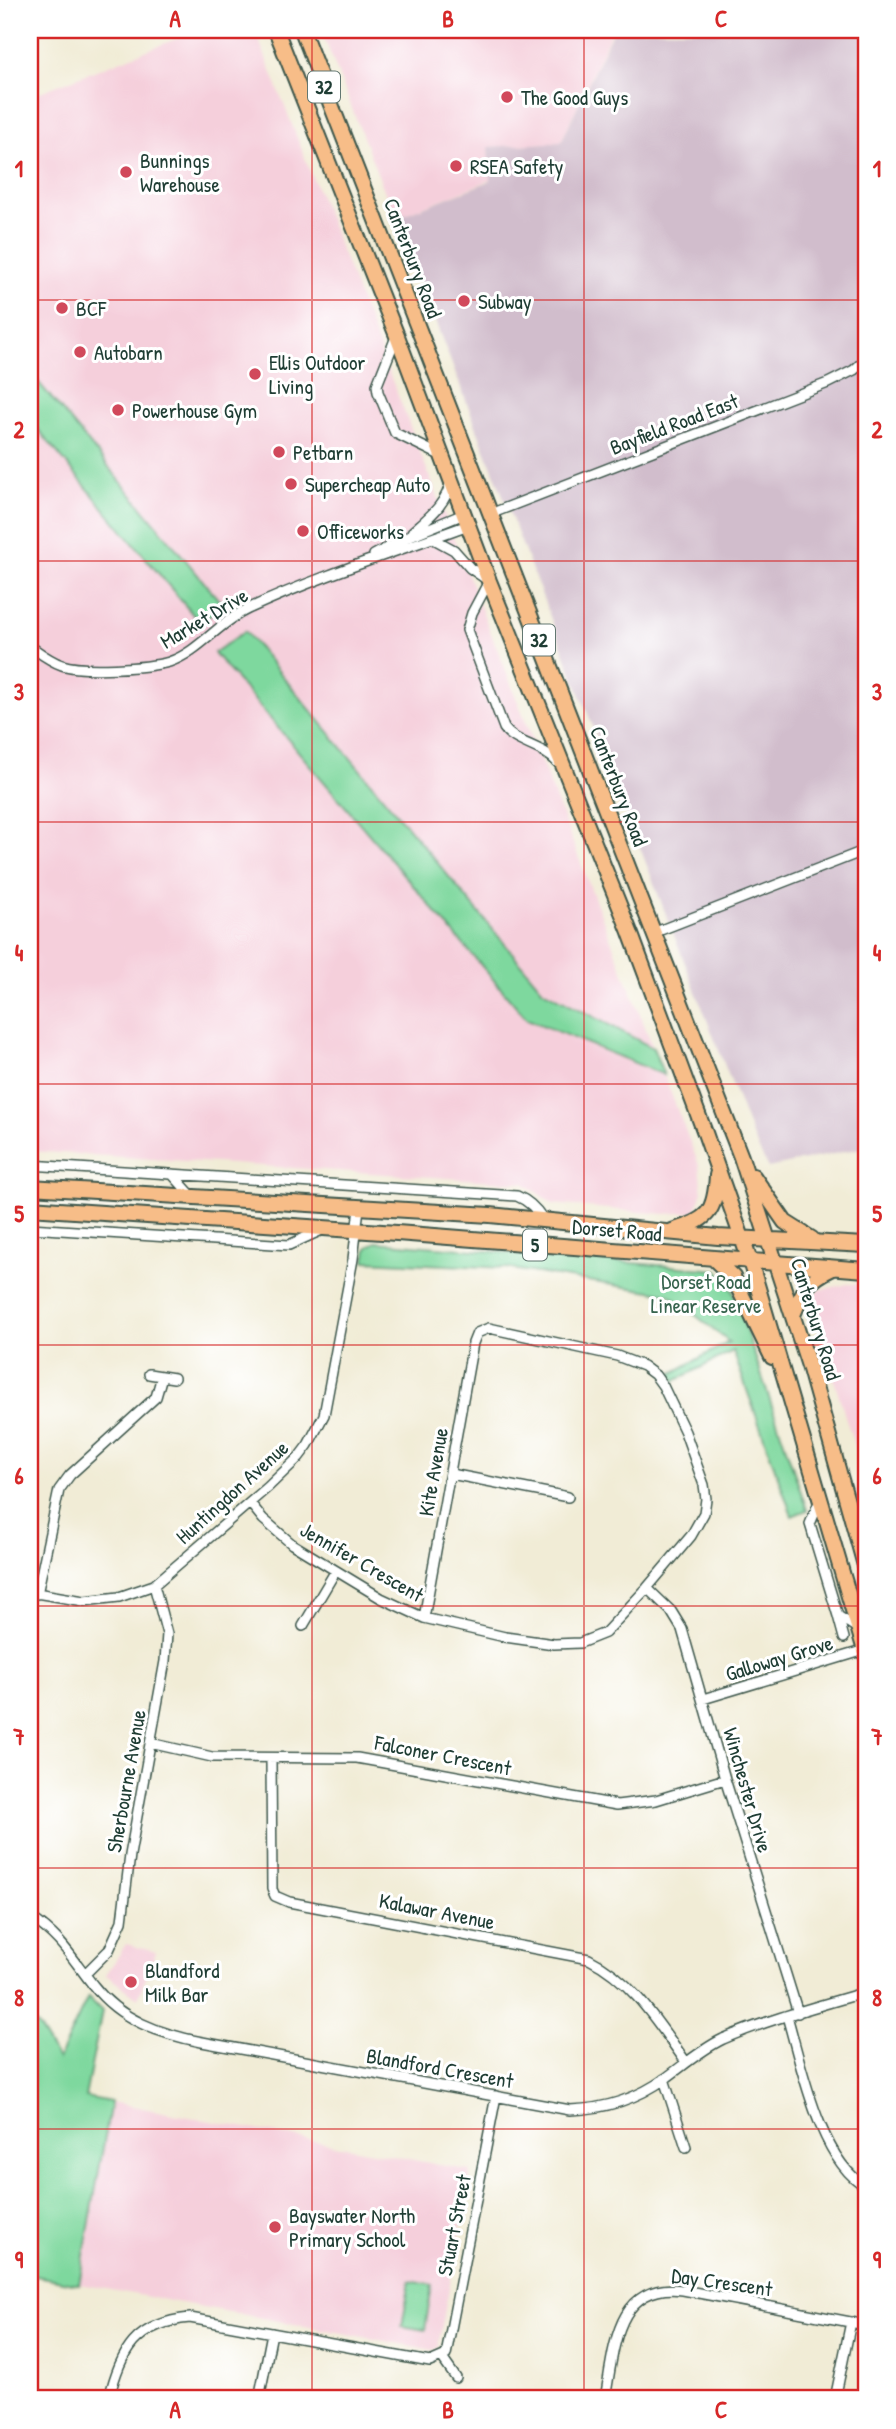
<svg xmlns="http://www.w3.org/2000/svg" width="896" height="2429" viewBox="0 0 896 2429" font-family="'Patrick Hand',sans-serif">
<rect width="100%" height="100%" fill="#fff"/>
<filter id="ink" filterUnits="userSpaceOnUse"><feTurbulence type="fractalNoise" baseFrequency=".0143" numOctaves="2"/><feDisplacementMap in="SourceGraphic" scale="14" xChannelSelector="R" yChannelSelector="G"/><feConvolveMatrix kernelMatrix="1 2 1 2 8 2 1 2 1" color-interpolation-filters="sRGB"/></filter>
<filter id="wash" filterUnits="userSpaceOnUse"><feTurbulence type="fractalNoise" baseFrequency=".00686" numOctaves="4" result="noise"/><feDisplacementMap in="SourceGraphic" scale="28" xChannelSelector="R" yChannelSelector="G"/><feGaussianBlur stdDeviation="1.57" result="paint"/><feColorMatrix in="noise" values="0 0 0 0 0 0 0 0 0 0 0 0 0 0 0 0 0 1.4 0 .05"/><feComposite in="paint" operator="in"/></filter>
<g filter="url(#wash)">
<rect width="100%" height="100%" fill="#f1ecd6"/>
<path fill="#f5cfdb" d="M199,30H255L699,1165L702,1193L695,1212L664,1214L553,1204L524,1183L30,1151V96Z
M321,30H612L561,142L488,147L490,180L395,218Z
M848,1284L866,1285V1485L812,1307L814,1295L819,1290Z
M126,1944L156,1952L138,1998L106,1975Z
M111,2102L471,2171L438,2347L433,2350L79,2284Z"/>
<path fill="#d1bdcc" d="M613,30H866V1147L768,1168L753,1138L395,218L490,181L488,147L561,142Z"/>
<path fill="#7ed89e" stroke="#4e8a69" stroke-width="2" d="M30,372L223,605L200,623L30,420Z
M245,631L543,990L653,1048L664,1075L527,1019L214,653Z
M376,1242L718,1270L733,1291L807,1510L792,1516L733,1351L675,1381L671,1374L729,1342L669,1294L506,1268L365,1261L367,1248Z
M88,1997L102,2011L85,2097L111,2102L79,2284L30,2275V2018L39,2028L58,2060Z
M410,2281L432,2285L425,2330L402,2326Z"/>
</g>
<g filter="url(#ink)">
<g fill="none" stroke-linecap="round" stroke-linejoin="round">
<g stroke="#3e574c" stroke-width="12">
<path id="minor" d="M396,337L377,385L378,392L395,433L442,456
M490,514L828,383L854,370L866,359
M412,532C429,517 447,504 451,480
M432,538L454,550L470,568L489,581L472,613L467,630L504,728C515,744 542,745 558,763
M374,555L405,538L464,514
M30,646C40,653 50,661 62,665C83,672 147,668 169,662C199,652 219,622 248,609C319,576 395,552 468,525
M653,933L866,850
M30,1165L517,1196C529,1201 536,1208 543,1219
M173,1175L193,1197
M30,1228L289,1245L322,1230
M149,1374L174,1378
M451,1474L568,1497
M819,1502L810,1524L838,1616L857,1628
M250,1503L263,1519L292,1544L381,1598L424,1618L505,1637L554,1644L580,1643L605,1633L647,1588L691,1536L704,1513L706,1499L704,1485L685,1432L663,1386L655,1375L643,1366L617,1356L489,1328L477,1333L473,1343L424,1618
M647,1588L671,1611L682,1629L725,1779L798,2013
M30,1592L84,1601L119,1597L154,1585L268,1487L299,1457L308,1445L324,1415L353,1259L359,1208
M37,1594L59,1490L70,1475L156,1397L162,1376
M838,1616L844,1638
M303,1626L335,1572
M866,1683L862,1693L866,1711
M703,1699L865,1650
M150,1743L212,1757L357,1758L617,1805L656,1800L725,1779
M271,1759L272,1889L275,1896L289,1902L589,1959C633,1981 658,2023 686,2062
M30,1917C61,1937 71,1957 93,1985C120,2020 160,2034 202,2042L570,2110C606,2109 637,2099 666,2078C684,2065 702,2049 723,2039C769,2019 819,2006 866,1992
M85,1974L109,1950L122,1921L130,1855L165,1661L167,1634L154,1585
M787,2016C801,2064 820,2162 866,2186
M664,2079L686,2147
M442,2358L456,2378
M109,2399C120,2351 136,2323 190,2318L430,2362L446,2355L496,2096
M259,2399L272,2333
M605,2399C614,2351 615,2281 683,2290L866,2325
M835,2399L851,2322"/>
</g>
<g stroke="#3e574c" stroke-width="18">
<path id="primary" d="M276,30L397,336L489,581L630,932L705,1133L750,1261L866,1654
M302,30L741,1157L810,1369L866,1569
M753,1176L785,1222L812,1239
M30,1187L490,1215L718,1237L866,1245
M30,1208L397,1233L866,1270
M672,1231C707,1219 715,1215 717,1175
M714,1259L733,1277L772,1357
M793,1315C803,1290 807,1280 833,1268"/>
</g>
<use href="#minor" stroke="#fff" stroke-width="9"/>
<use href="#primary" stroke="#f7bd88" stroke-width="14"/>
</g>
</g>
<path fill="none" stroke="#d62828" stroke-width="2" stroke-opacity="0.55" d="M312,30V2399M584,30V2399M30,300H866M30,561H866M30,822H866M30,1084H866M30,1345H866M30,1606H866M30,1868H866M30,2129H866"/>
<g fill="#d1495b" stroke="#fff" stroke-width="2.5">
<circle cx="507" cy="97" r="7"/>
<circle cx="456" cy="166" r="7"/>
<circle cx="126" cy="172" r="7"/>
<circle cx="464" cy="301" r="7"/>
<circle cx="62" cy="308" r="7"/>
<circle cx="80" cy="352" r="7"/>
<circle cx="255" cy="374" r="7"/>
<circle cx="118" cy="410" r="7"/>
<circle cx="279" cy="452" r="7"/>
<circle cx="291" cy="484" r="7"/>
<circle cx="303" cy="531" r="7"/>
<circle cx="131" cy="1982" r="7"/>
<circle cx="275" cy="2227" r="7"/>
</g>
<g text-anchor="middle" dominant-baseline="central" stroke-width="6" stroke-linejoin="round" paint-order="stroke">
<g fill="#fff" stroke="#627771" stroke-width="2">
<rect x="308" y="71.5" width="32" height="31" rx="5"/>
<rect x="523" y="624.5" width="32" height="31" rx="5"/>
<rect x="523" y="1229.5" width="24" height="31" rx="5"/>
</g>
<g font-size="19" font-weight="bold" fill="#1f3d34">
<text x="324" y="87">32</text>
<text x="539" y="640">32</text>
<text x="535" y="1245">5</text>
</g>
<g font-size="21" fill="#1f3d34" stroke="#fff" text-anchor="start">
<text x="521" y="97">The Good Guys</text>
<text x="140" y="160">Bunnings<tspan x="140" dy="24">Warehouse</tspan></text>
<text x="470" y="166">RSEA Safety</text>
<text x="478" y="301">Subway</text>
<text x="76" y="308">BCF</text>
<text x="94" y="352">Autobarn</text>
<text x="269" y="362">Ellis Outdoor<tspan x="269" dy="24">Living</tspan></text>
<text x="132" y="410">Powerhouse Gym</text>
<text x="293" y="452">Petbarn</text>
<text x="305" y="484">Supercheap Auto</text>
<text x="317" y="531">Officeworks</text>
<text x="145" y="1970">Blandford<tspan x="145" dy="24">Milk Bar</tspan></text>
<text x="289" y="2215">Bayswater North<tspan x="289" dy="24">Primary School</tspan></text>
</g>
<g font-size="21" fill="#1f3d34" stroke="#fff">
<text transform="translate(413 258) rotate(69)">Canterbury Road</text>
<text transform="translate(674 424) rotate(-21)">Bayfield Road East</text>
<text transform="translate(204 618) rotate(-31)">Market Drive</text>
<text transform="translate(619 786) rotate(69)">Canterbury Road</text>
<text transform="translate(617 1230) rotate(5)">Dorset Road</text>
<text transform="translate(816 1319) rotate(73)">Canterbury Road</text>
<text transform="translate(433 1472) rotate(-80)">Kite Avenue</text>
<text transform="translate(232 1492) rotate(-42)">Huntingdon Avenue</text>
<text transform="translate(362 1562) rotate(30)">Jennifer Crescent</text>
<text transform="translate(779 1658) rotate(-17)">Galloway Grove</text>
<text transform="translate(443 1755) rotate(11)">Falconer Crescent</text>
<text transform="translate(126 1781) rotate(-80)">Sherbourne Avenue</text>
<text transform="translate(748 1790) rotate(74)">Winchester Drive</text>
<text transform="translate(437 1911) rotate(11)">Kalawar Avenue</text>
<text transform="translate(440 2068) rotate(10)">Blandford Crescent</text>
<text transform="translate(454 2225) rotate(-79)">Stuart Street</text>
<text transform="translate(722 2282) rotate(8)">Day Crescent</text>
</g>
<g font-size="21" fill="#37644e" stroke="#fff">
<text x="706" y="1281">Dorset Road<tspan x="706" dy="24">Linear Reserve</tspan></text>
</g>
</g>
<rect width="896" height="2429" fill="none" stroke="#fff" stroke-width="77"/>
<rect x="38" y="38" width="820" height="2352" fill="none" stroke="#d62828" stroke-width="2.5"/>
<g font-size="23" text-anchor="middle" font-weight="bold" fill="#d62828">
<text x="175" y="27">A</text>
<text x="448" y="27">B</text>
<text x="721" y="27">C</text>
<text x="19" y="177">1</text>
<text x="877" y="177">1</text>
<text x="19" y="438">2</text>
<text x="877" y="438">2</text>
<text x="19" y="700">3</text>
<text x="877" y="700">3</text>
<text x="19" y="961">4</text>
<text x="877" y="961">4</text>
<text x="19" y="1222">5</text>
<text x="877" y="1222">5</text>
<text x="19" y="1484">6</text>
<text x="877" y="1484">6</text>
<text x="19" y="1745">7</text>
<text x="877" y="1745">7</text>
<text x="19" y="2006">8</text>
<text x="877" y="2006">8</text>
<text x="19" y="2268">9</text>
<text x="877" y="2268">9</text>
<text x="175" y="2418">A</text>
<text x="448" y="2418">B</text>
<text x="721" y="2418">C</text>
</g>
</svg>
